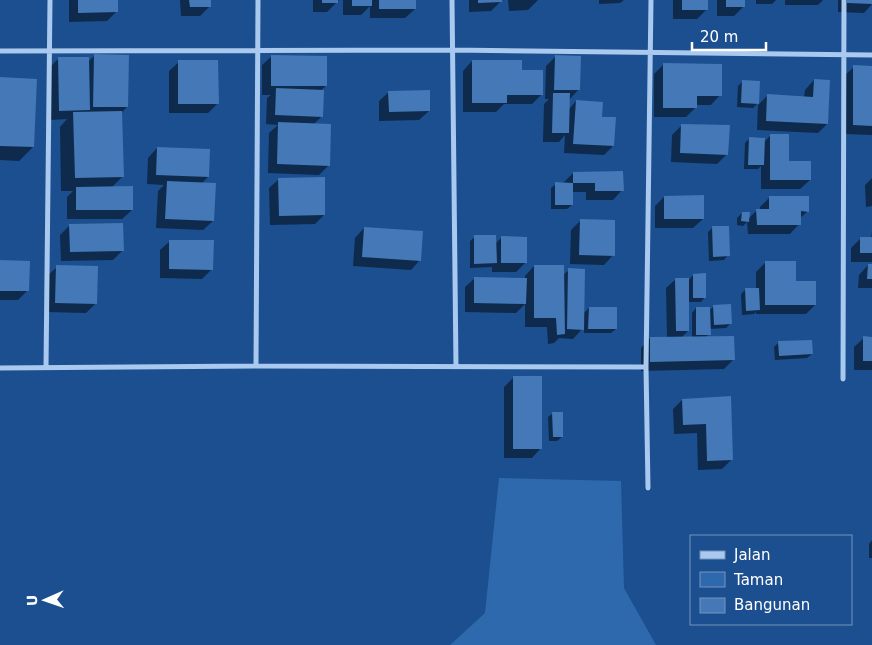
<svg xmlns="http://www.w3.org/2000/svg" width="872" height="645" viewBox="0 0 872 645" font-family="'DejaVu Sans',sans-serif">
<rect width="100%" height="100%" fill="#1b4f8f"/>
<path fill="#2e69ad" d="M499,478L621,481L624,588L656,645H450L485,613Z"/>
<path fill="#0007" d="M69,0H116L117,11L107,21L69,22Z
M180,0H210V6L200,16H181Z
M313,0H339L327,12H313Z
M343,0H415V9L405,18H370V6L361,15H343Z
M469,0H501V1L491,11L469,12Z
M508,0H538L528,10L509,11Z
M599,0H624L620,3L599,4Z
M673,0H707V9L697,19H673Z
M717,0H743V7L734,16H717Z
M756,0H776L772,4H756Z
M785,0H823L818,5H785Z
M838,0H872V4L864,13L838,12Z
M94,56L127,107L121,113L123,176L111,188L132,210L122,219H67V197L73,191H61L60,127L67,119L50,120L49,68L59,58L88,62Z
M272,56L326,86L320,91H322L321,117L313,125L329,165L319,175L268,173L269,133L278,125L266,124L267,98L271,95H262V65Z
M555,57L579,89L569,100V109L576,101L601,118L613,146L604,155L564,153L565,135L559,142H543L544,104L549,99H545L546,66Z
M472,61L520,71L542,94L532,104H504L496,112H463V71Z
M179,62L217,104L208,113H169V71Z
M664,64L720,95L711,105H695V108L686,117H654V74Z
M854,67H872V135L844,134V76Z
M0,78L33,147L19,161L0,160Z
M814,80L827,124L818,133L757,130L758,105L767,96L804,98L805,90Z
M743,81L758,103L753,108L737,107L738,86Z
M389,92L429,111L419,120L379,121V101Z
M682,125L727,154L717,164L671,162L672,135Z
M771,135L788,163L810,180L800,189H761V166L758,169H744L745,143L749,139L763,143Z
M157,148L208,177L201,184L213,221L203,230L156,228L158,191L164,185L147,184L148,158Z
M573,173L622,190L613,200H586V192H572V205L567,209H551V188L556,184L564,182Z
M872,178V206L866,207L865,185Z
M279,179L324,215L315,224L270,225L269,188Z
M664,197L703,219L693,228H655V206Z
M769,198L808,211L799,219V224L790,234H748L747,222L743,226L737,225V218L742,213L748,219L757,210H760V207Z
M581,220L613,255L604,265L570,264L571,230Z
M70,225L123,250L113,260L61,261L60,235Z
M713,227L728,255L724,260L709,261L708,232Z
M364,228L420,260L411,270L353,266L355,238Z
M872,231V262H851V248L861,238L871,239Z
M475,237L495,244L502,237L525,263L516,272H492V267L470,268V241Z
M170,241L212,269L202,279L160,278V250Z
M0,261L28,290L18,300H0Z
M766,262L795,282L815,305L806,314H756V312L754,314L742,315L741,294L746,289H756V272Z
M868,265H872V288H858L859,275Z
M534,266L563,275L569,270L583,314L589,308L616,329L611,333H584V327L573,339L559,338L554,343L548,344L547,327H525V304L516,313L465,312V287L475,278L525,279V276Z
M57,267L96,303L86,313L46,312L47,276Z
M693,275L705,297L701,302H688V331L681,338H692V313L696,308L709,311L714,306L730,324L726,328L709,329V334L706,337L733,360L724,369L641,371V348L650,338H667L666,288L676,279L688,281Z
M864,338H872V370H854V347Z
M779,342L812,354L807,358L775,360L774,347Z
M514,377L541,448L532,458H504V387Z
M729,398L732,459L722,469L698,470L697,433L674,434L673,409L682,400Z
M553,413L562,437L557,441H549L548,417Z
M872,540V558H869V544Z"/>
<path fill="#4478b7" d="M78,0H118V12L78,13Z
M189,0H211V7H190Z
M322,0H338V3H322Z
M352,0H372V6H352Z
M379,0H416V9H379Z
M478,0H502V2L478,3Z
M682,0H708V10H682Z
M726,0H745V7H726Z
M847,0H872V4L847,3Z
M94,54L129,55L128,107H93Z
M271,55L327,56V86H271Z
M555,55L581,56L580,90H554Z
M58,57H89L90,110L59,111Z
M178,60H218L219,104H178Z
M472,60H522V70H543V95H507V103H472Z
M663,63L722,64V96H697V108H663Z
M853,65L872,66V126L853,125Z
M0,77L37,79L34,147L0,146Z
M814,79L830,80L828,124L766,121L767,94L813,97Z
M742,80L760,81L759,104L741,103Z
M276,88L324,90L323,117L275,115Z
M430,90V111L389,112L388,91Z
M553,93H570L569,133H552Z
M576,100L603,102L602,117H616L614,146L573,144Z
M122,111L124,177L75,178L73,112Z
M278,122L331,124L330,166L277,164Z
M681,124L730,125L728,155L680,153Z
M770,134H789V161H811V180H770Z
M749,137L765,138L764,165H748Z
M157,147L210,149L209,177L156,175Z
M623,171L624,191H595V183H573V172Z
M325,177V215L279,216L278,178Z
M167,181L216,183L214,221L165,219Z
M555,182L573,183V205H555Z
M133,186V210H76V187Z
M704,195V219H664V196Z
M769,196H809V212L801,211V225H757L756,209H769Z
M742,212H750L749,222L741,221Z
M580,219L615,220V256L579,255Z
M123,223L124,251L70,252L69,224Z
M712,226H729L730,256L713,257Z
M364,227L423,231L421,261L362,257Z
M474,235H496L497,263L474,264Z
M501,236L527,237V263H501Z
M860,237H872V253H860Z
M169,240H214L213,270L169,269Z
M0,260L30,261L29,291H0Z
M765,261H796V281H816V305H765Z
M868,264H872V279H867Z
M56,265L98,266L97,304L55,303Z
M534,265H564L565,334L557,335L556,318H534Z
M568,268L585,269L584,330L567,329Z
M706,273V298H693V274Z
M474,277L527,278L526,304L474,303Z
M675,278H689V331H676Z
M745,288H759L760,310L746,311Z
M731,304L732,324L714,325L713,305Z
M589,307H617V329H588Z
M696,307H710L711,335H696Z
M734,336L735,360L650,362V337Z
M863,336L872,337V361H863Z
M812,340L813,354L779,356L778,341Z
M513,376H542V449H513Z
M731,396L733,460L707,461L706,424L683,425L682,399Z
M552,412H563V437H553Z"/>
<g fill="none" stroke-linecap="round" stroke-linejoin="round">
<path stroke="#a9c9ee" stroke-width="5" d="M452,0L456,367
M0,51L452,50L872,55
M256,366L258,0
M46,367L50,0
M0,368L256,366L646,367
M843,379L844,0
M648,488L646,367L651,0"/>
</g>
<rect x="690" y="535" width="162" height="90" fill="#1b4f8f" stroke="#7695bc"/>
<rect x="700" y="551" width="25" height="8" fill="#a9c9ee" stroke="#7695bc"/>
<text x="734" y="560" font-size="15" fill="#ffffff">Jalan</text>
<rect x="700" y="572" width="25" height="15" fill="#2e69ad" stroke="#7695bc"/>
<text x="734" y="585" font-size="15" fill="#ffffff">Taman</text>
<rect x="700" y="598" width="25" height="15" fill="#4478b7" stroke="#7695bc"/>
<text x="734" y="610" font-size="15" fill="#ffffff">Bangunan</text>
<g transform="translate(45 600) rotate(268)" stroke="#1b4f8f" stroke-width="4" paint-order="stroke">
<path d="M0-4L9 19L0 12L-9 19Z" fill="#ffffff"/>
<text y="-8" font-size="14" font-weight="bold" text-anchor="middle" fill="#ffffff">U</text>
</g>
<path d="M692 42v8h74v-8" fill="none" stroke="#ffffff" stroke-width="2.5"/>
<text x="700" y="42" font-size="15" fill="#ffffff" stroke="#1b4f8f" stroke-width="4" paint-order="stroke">20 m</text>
</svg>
